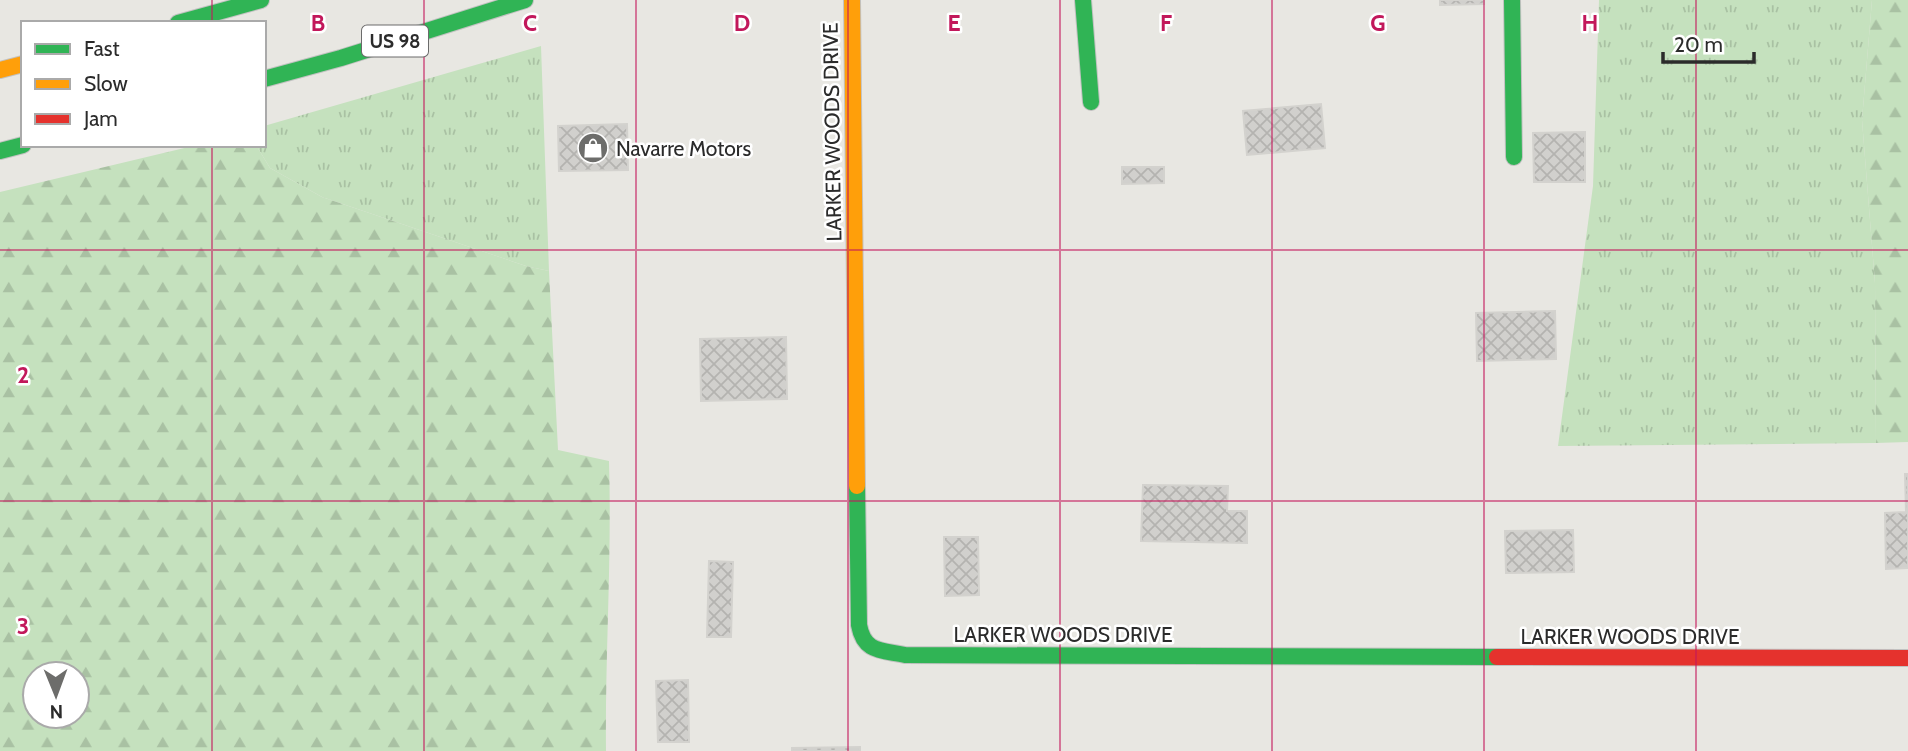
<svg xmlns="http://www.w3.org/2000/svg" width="1908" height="751" viewBox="0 0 1908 751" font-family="Cabin,sans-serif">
<defs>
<pattern id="grass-tufts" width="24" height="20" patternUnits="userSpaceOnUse" patternTransform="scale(1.75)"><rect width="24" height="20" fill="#c5e1be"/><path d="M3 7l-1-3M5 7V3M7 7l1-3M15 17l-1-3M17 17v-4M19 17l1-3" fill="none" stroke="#a9c1a3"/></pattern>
<pattern id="forest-firs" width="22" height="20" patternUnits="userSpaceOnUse" patternTransform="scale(1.75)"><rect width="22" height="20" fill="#c5e1be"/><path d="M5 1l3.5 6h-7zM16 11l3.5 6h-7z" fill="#a9c1a3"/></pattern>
<pattern id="building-cross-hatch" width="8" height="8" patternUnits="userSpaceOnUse" patternTransform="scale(1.75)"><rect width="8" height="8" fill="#d1d0cd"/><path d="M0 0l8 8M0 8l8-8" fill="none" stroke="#b4b3b0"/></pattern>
</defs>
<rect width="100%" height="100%" fill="#e8e7e2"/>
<path fill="url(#grass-tufts)" d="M1599,0H1872L1862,120L1875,283L1876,443L1558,446L1593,186Z
M541,46L549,271L526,266L322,197L270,168L256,145H264V126Z"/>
<path fill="url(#forest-firs)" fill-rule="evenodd" d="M1872,0H1908V442L1876,443L1875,283L1862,120Z
M197,145H256L270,168L322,197L526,266L549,271L558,450L609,461C612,558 605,654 606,751H0V192ZM77,674V716H35V674Z"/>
<path fill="url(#building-cross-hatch)" stroke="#d3d2ce" stroke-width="2" d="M1440,0H1484V4L1440,5Z
M1321,104L1325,148L1247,155L1243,111Z
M627,124L628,170L559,171L558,126Z
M1585,132V182H1534L1533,133Z
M1122,167H1164V183L1122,184Z
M1555,311L1556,359L1477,361L1476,313Z
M786,337L787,399L701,401L700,339Z
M1905,474H1908V568L1886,569L1885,513L1906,512Z
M1143,485L1228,486L1227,511H1247V543L1141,541Z
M1573,530L1574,572L1506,573L1505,531Z
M944,537H978L979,595L945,596Z
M709,561L733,562L731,637H707Z
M688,680L689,742H658L656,681Z
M860,747V751H792V748Z"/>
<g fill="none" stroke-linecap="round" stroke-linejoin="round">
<g stroke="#c2c2c1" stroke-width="18">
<path id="fast" d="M1083,0L1091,102
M1512,0L1514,157
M178,23L261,0
M264,79L341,58L525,0
M0,151L23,145
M857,486L859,625C864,653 882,650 905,655L1497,657"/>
</g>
<g stroke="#c2c2c1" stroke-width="18">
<path id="slow" d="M852,0L857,486
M0,70L23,64"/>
</g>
<g stroke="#c2c2c1" stroke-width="18">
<path id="jam" d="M1497,657L1908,658"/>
</g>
<use href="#fast" stroke="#30b455" stroke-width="16"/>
<use href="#slow" stroke="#ff9f0a" stroke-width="16"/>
<use href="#jam" stroke="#e5322d" stroke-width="16"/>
</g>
<path fill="none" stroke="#c2185b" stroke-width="2" stroke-opacity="0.55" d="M212,0V23M424,0V751M636,0V751M848,0V751M1060,0V751M1272,0V751M1484,0V751M1696,0V751M212,145V751M0,250H1908M0,501H1908"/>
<defs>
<g id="shop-disc" transform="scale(1.575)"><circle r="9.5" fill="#6d6d6b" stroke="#fff"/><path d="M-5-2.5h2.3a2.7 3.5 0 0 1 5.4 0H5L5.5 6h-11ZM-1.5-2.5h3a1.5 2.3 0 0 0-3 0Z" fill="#fff"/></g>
</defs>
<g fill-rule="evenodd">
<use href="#shop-disc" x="593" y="148"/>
</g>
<g text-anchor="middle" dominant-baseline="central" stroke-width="5" stroke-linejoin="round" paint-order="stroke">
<rect fill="#fff" stroke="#6b6b6b" stroke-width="2" x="362" y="25.5" width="66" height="31" rx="5"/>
<g font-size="19" font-weight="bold" fill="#2b2b2b">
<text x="395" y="41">US 98</text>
</g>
<g font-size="21" fill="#2b2b2b" stroke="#fff">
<text transform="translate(832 132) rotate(-91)">LARKER WOODS DRIVE</text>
<text x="1063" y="634">LARKER WOODS DRIVE</text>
<text x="1630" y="636">LARKER WOODS DRIVE</text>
</g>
<g font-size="21" fill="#2b2b2b" stroke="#fff" text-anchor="start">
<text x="616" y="148">Navarre Motors</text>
</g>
</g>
<g font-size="23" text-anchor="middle" font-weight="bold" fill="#c2185b" stroke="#fff" stroke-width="5" stroke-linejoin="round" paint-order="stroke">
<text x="318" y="31">B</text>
<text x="530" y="31">C</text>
<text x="742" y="31">D</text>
<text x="954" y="31">E</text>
<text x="1166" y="31">F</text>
<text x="1378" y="31">G</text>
<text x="1590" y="31">H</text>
<text x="23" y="383">2</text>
<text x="23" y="634">3</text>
</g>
<rect x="21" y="21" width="245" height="126" fill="#ffffff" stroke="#aaaaaa" stroke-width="2"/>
<rect x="35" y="44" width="35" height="10" fill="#30b455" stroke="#aaaaaa" stroke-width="2"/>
<text x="84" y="56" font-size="21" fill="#2b2b2b">Fast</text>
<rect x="35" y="79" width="35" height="10" fill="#ff9f0a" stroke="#aaaaaa" stroke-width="2"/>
<text x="84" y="91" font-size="21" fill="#2b2b2b">Slow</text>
<rect x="35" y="114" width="35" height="10" fill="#e5322d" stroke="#aaaaaa" stroke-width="2"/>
<text x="84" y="126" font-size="21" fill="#2b2b2b">Jam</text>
<g transform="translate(56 695) rotate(179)"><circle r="33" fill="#ffffff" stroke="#aaaaaa" stroke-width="2"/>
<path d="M0-5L12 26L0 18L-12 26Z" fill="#6d6d6b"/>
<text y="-10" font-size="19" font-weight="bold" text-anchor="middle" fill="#2b2b2b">N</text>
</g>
<path d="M1663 52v10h91v-10" fill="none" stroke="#2b2b2b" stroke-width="3.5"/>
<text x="1674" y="52" font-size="21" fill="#2b2b2b" stroke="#ffffff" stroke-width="5" paint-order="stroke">20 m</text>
</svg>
